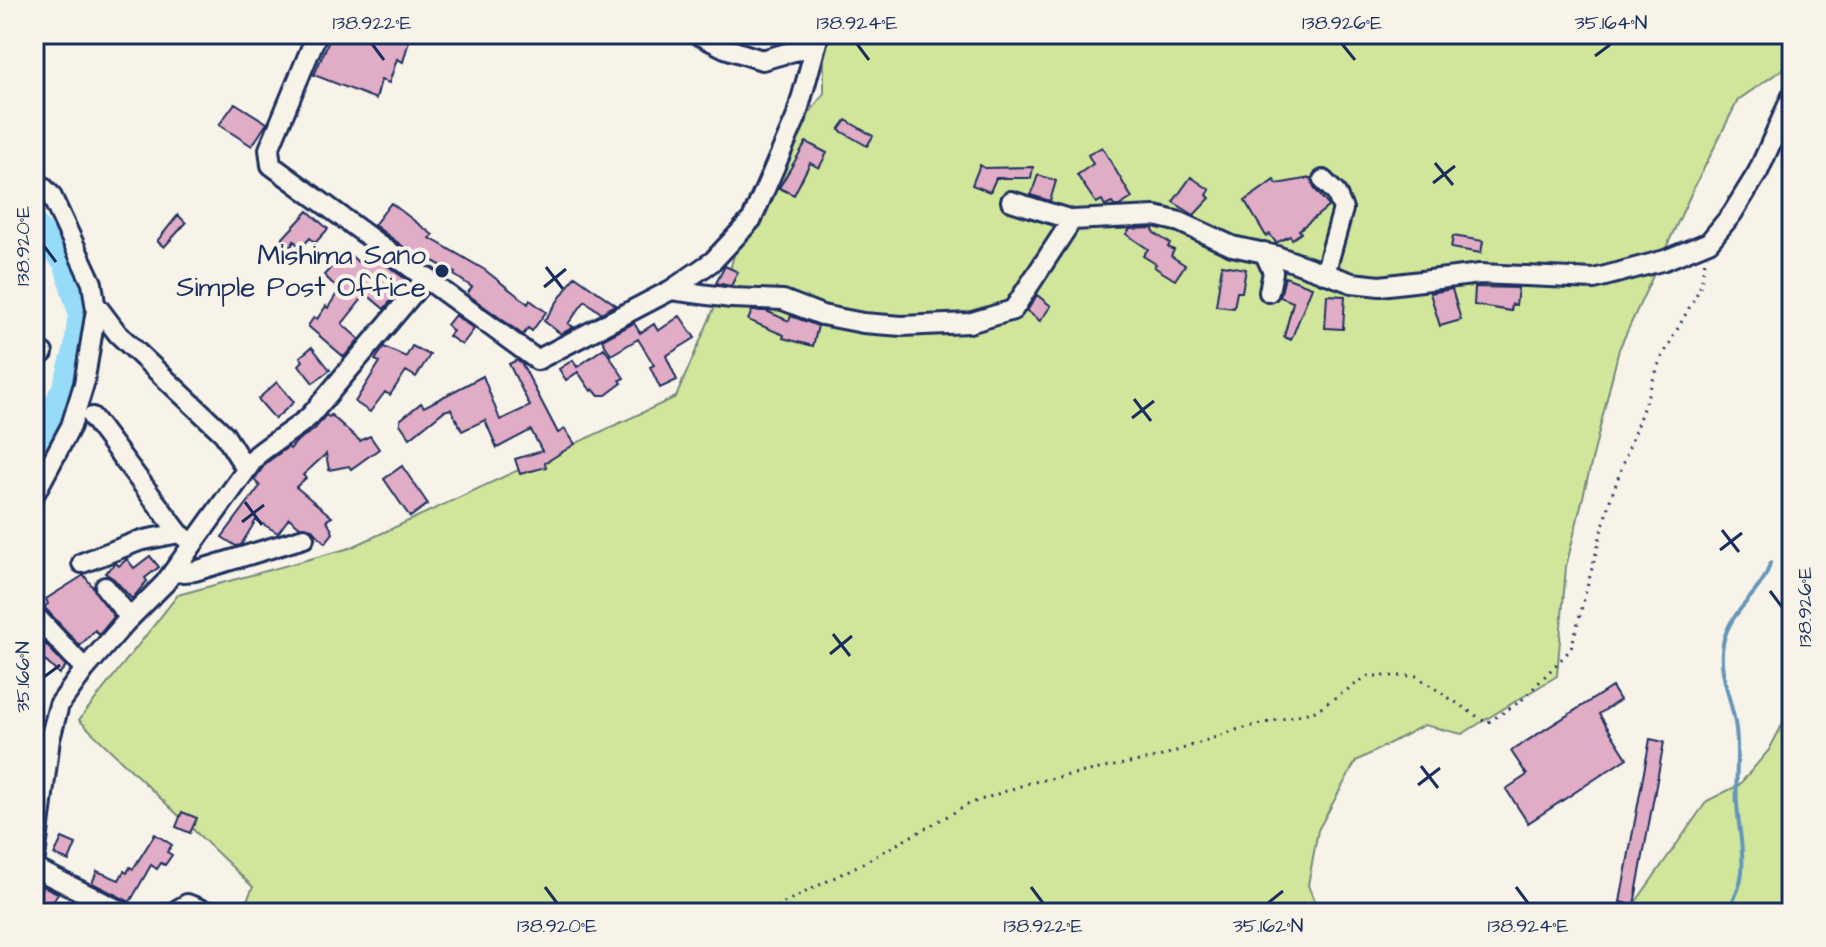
<svg xmlns="http://www.w3.org/2000/svg" width="1826" height="947" viewBox="0 0 1826 947" font-family="'Architects Daughter',sans-serif">
<rect width="100%" height="100%" fill="#f7f3e8"/>
<filter id="ink" filterUnits="userSpaceOnUse"><feTurbulence type="fractalNoise" baseFrequency=".0125" numOctaves="2"/><feDisplacementMap in="SourceGraphic" scale="16" xChannelSelector="R" yChannelSelector="G"/><feConvolveMatrix kernelMatrix="1 2 1 2 8 2 1 2 1" color-interpolation-filters="sRGB"/></filter>
<g filter="url(#ink)">
<path fill="#d1e69b" stroke="#768a7c" stroke-width="2" d="M824,34H1792V63L1738,100L1690,196L1619,349L1566,567L1557,676L1462,734L1424,725L1356,761L1318,830L1308,885L1319,913H241L253,887L79,720L178,595L350,548L676,397L729,274L749,197L824,93Z
M1792,706V913H1628L1707,801L1739,785L1769,750Z"/>
<g fill="none" stroke-linecap="round" stroke-linejoin="round">
<path stroke="#6596ba" stroke-width="4" d="M1724,913C1754,879 1739,842 1737,803C1735,778 1739,754 1736,729C1733,704 1720,677 1722,652C1724,611 1762,597 1770,563"/>
<path stroke="#96dbf8" stroke-width="26" d="M34,225L66,262L81,313L77,348L66,386L34,450"/>
</g>
<path fill="#e1acc5" stroke="#1b2f5e" stroke-width="2" d="M332,34H403L410,37L403,62L397,59L389,83L381,80L376,99L314,75Z
M235,103L267,123L252,146L219,125Z
M846,120L873,136L867,146L839,130Z
M806,142L827,153L819,168L810,163L794,195L779,188Z
M1102,147L1132,198L1119,206H1114L1112,203L1105,206L1102,200L1096,203L1077,175L1093,164L1088,155Z
M980,165L985,168L1033,167L1031,178H996L990,192L972,185Z
M1038,175L1056,181L1050,201L1031,195Z
M1191,177L1210,190L1207,195L1210,198L1194,215L1173,202Z
M1311,178L1314,188L1329,206L1299,230L1301,233L1292,239L1290,236L1276,243L1270,234L1266,236L1245,201L1274,180L1277,184Z
M391,203L433,235L430,238L485,270L528,304L530,300L546,312L532,331L528,328L523,335L467,294L472,287L454,275L455,273L418,253L416,256L374,225Z
M308,211L328,229L315,243L310,238L301,248L294,241L291,247L282,239Z
M178,215L186,223L164,247L157,241Z
M1153,228L1154,233L1170,243L1168,247L1174,250L1171,256L1185,265L1175,280L1154,267L1156,264L1143,256L1148,249L1126,234L1130,229Z
M1453,236L1483,241L1481,253L1451,248Z
M346,251L359,263L368,251L408,281L384,309L366,294L342,324L359,339L344,357L308,326L314,317L317,319L326,306L328,308L339,290L324,275Z
M1222,265L1246,269L1242,292H1237L1234,308L1216,306Z
M725,266L738,272L731,286L716,283Z
M575,276L616,305L601,313L585,301L568,324L574,327L561,334L544,321Z
M1285,277L1312,287L1291,340L1284,337L1293,302L1280,297Z
M1475,287L1518,288L1516,305L1512,304L1511,311L1474,305Z
M1452,289L1461,320L1440,326L1430,293Z
M1037,295L1051,306L1040,321L1027,311Z
M1327,295L1345,296L1343,329L1325,328Z
M752,311H766L789,321L791,316L818,326L813,346L783,338L784,335L748,320Z
M455,315L474,329L462,345L449,336L453,331L447,325Z
M680,316L695,338L666,356L677,380L660,388L650,367L654,365L638,339L611,355L602,340L634,323L640,333L654,324L658,331Z
M412,346L430,355L416,377L406,371L390,395L385,392L370,412L355,402L380,362L375,360L384,347L406,357Z
M312,347L330,370L313,383L299,365L303,361L300,357Z
M604,348L624,378L620,380L622,383L606,395H598L593,389L591,391L578,372L566,380L559,369L573,360L577,367Z
M517,360L522,364L558,433L565,429L575,444L545,463L546,467L520,474L515,459L542,451L531,430L497,448L485,420L462,431L451,409L444,411L410,438L400,424V420L421,403L424,407L483,376L500,420L530,406L509,364Z
M277,382L294,402L275,419L258,399Z
M326,415L329,417L331,415L360,441L370,436L379,449L351,469L349,466L329,470L326,454L303,475L306,478L296,487L332,517L327,520L333,533L325,543L312,529L300,527L289,518L278,533L256,520L241,545L236,546L222,537L260,486L254,480L266,463L288,447L290,449L298,440L314,430Z
M402,466L428,504L410,517L384,479Z
M150,556L159,567L145,578L147,581L132,599L114,579L105,573L116,563L119,566L127,559L134,568Z
M84,575L114,617L99,635L95,630L80,646L44,607L48,604L46,599Z
M34,632L66,666L59,674L40,656L34,664Z
M1612,687L1620,700L1599,714L1627,758L1528,823L1506,789L1527,775L1511,751Z
M1650,739L1664,742L1634,905L1620,902Z
M182,812L197,818L190,833L176,827Z
M155,834L172,845L167,852L172,855L165,865L161,863L157,869L151,865L130,902L92,883L97,871L119,880L124,871L127,873L130,867L133,869Z
M62,838L76,844L69,861L54,855Z
M43,886L58,893L47,913H36L40,902L36,899Z"/>
<g fill="none" stroke-linecap="round" stroke-linejoin="round">
<g stroke="#1b2f5e" stroke-width="24">
<path id="minor" d="M317,34L269,149L271,165L537,360L671,290L713,261L752,219L796,118L818,38
M697,34L725,48L762,60L801,49L820,34
M34,178L51,195L92,283L96,310L84,384L71,426L34,495
M1323,180L1336,193L1343,209L1325,274
M1011,201L1072,220
M1264,252L1273,272L1269,292
M671,290L731,298L783,300L822,315L863,323L902,326L969,323L1013,310L1072,220L1155,216L1180,222L1232,246L1274,255L1352,283L1380,286L1480,274L1594,279L1665,260L1709,242L1732,214L1758,172L1792,96
M96,305L118,334L224,434L246,469
M34,359L43,353
M92,417L179,533
M82,563L139,541L179,533L188,540
M172,573L195,571L304,538
M105,587L130,618
M34,614L85,669
M34,866L50,739L59,705L85,669L125,623L165,583L257,455C274,441 293,431 310,416L427,277
M34,868L125,913
M172,913L187,904L210,913"/>
</g>
<path stroke="#1b2f5e" stroke-width="3" stroke-dasharray="2 6" stroke-linecap="butt" d="M34,261C43,285 47,313 44,339
M772,913L774,908L865,862L969,804L1029,783L1159,757L1236,730L1315,711L1368,676H1416L1487,723L1521,701L1571,649L1609,503L1660,361L1700,288L1705,261"/>
<use href="#minor" stroke="#f7f3e8" stroke-width="18"/>
</g>
</g>
<path fill="none" stroke="#1b2f5e" stroke-width="3" d="M372,44L384,60M857,44L869,60M1342,44L1355,60M1595,56L1611,44M1435,163L1453,185M1433,183L1455,166M44,246L56,262M546,267L563,289M544,287L566,269M1134,399L1151,421M1132,418L1154,401M245,502L262,525M242,522L264,505M1722,530L1739,552M1720,550L1742,533M1770,591L1782,607M833,634L850,656M830,654L852,636M44,677L60,665M1421,766L1438,788M1418,785L1440,768M545,887L557,903M1031,887L1043,903M1516,887L1528,903M1268,903L1283,891"/>
<circle fill="#1b2f5e" stroke="#f7f3e8" stroke-width="3" cx="442" cy="271" r="8"/>
<g text-anchor="middle" dominant-baseline="central" stroke-width="8" stroke-linejoin="round" paint-order="stroke">
<g font-size="28" fill="#1b2f5e" stroke="#f7f3e8" text-anchor="end">
<text x="426" y="255">Mishima Sano<tspan x="426" dy="32">Simple Post Office</tspan></text>
</g>
</g>
<rect width="1826" height="947" fill="none" stroke="#f7f3e8" stroke-width="88"/>
<rect x="44" y="44" width="1738" height="859" fill="none" stroke="#1b2f5e" stroke-width="3"/>
<g font-size="20" text-anchor="middle" fill="#1b2f5e">
<text x="372" y="29">138.922°E</text>
<text x="857" y="29">138.924°E</text>
<text x="1342" y="29">138.926°E</text>
<text x="1611" y="29">35.164°N</text>
<text transform="translate(22 246) rotate(-90)" y="7">138.920°E</text>
<text transform="translate(1804 607) rotate(-90)" y="7">138.926°E</text>
<text transform="translate(22 677) rotate(-90)" y="7">35.166°N</text>
<text x="557" y="932">138.920°E</text>
<text x="1043" y="932">138.922°E</text>
<text x="1268" y="932">35.162°N</text>
<text x="1528" y="932">138.924°E</text>
</g>
</svg>
